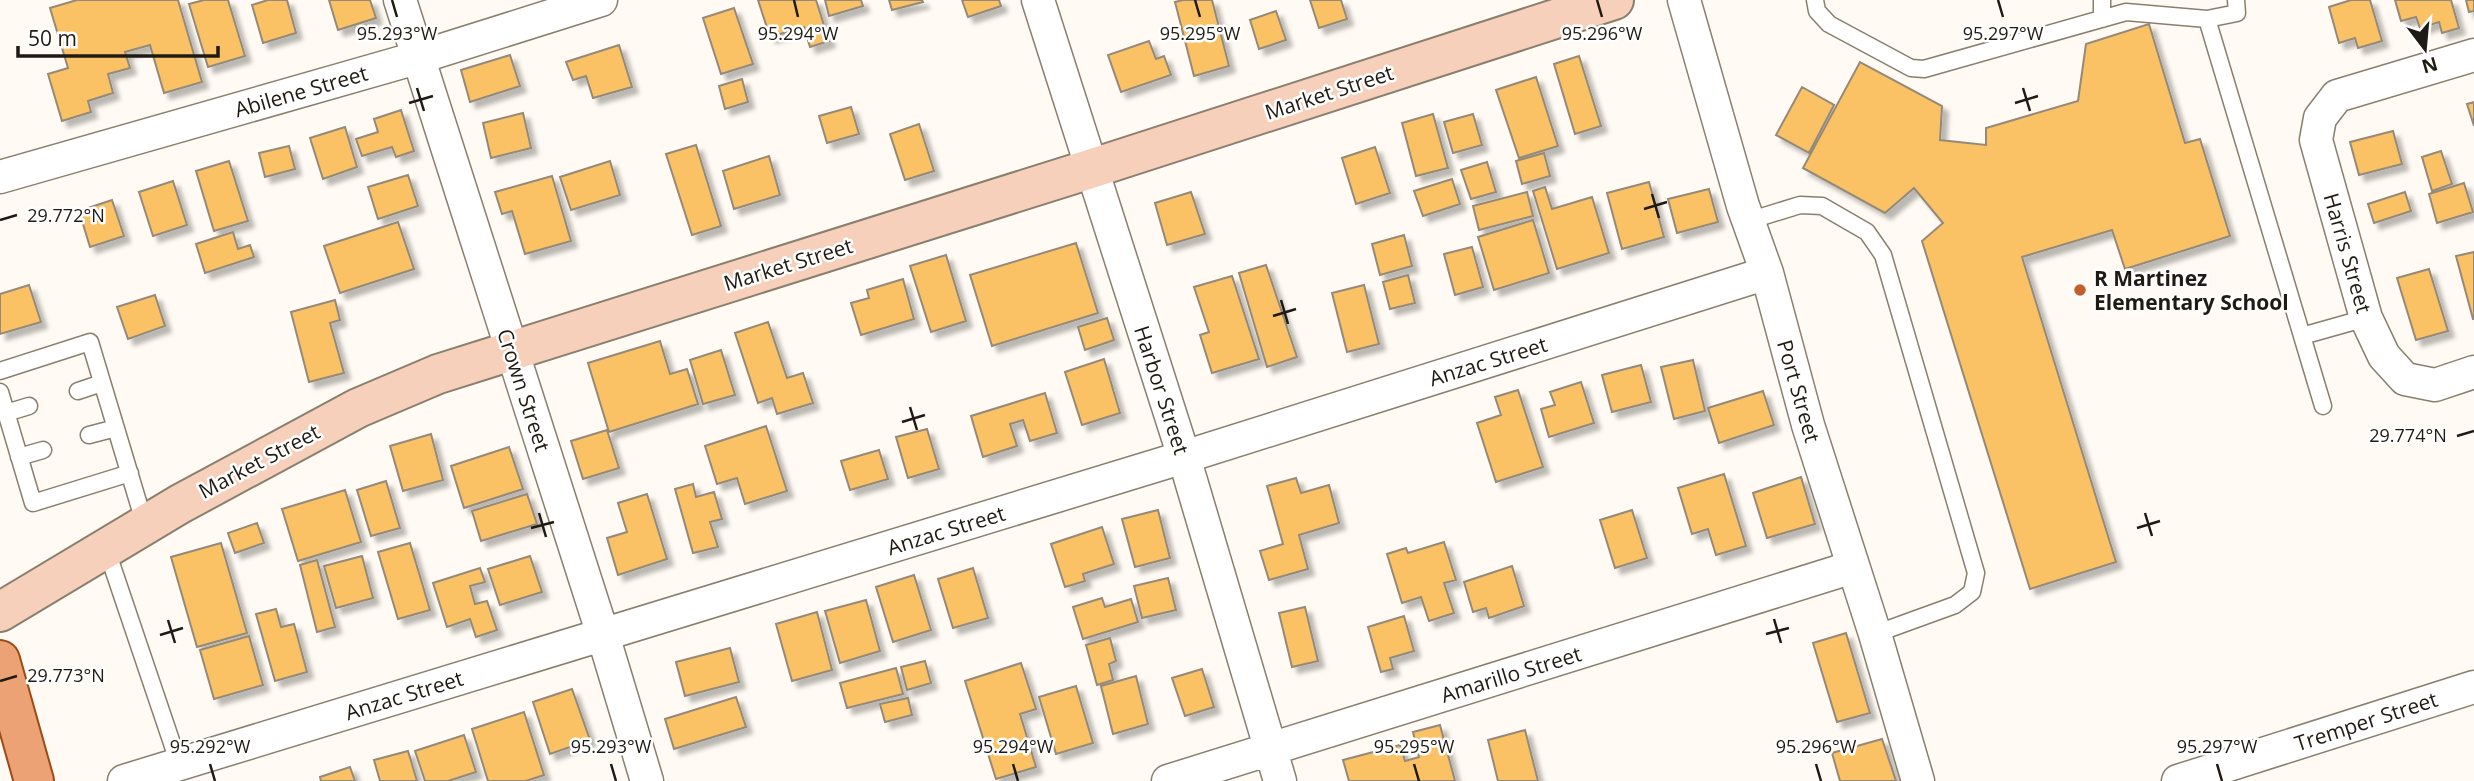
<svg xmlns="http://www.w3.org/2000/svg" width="2474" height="781" viewBox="0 0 2474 781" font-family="'Open Sans',sans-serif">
<defs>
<filter id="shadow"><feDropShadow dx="6" dy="6" stdDeviation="2" flood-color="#0004"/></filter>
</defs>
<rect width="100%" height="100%" fill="#fffaf3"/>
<path fill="#fbc265" stroke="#958a79" stroke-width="2" filter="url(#shadow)" d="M77,0H178L202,82L164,93L150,45L125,52L130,68L108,74L113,93L88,101L91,112L62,121L48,74L68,68L50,8Z
M204,0H228L245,56L208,67L189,4Z
M268,0H287L296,33L263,43L252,5Z
M329,0H370L376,18L338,30Z
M758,0H816L829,41L810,47L804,27L770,37Z
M825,0H861L863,6L829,16Z
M889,0H922L923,2L892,10Z
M962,0H999L1001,6L968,17Z
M1183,0H1212L1229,66L1194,76L1175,2Z
M1310,0H1341L1347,19L1319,28Z
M2351,0H2370L2382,41L2358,48L2355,38L2339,43L2329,7Z
M2395,0H2451L2459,28L2442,33L2439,22L2420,28L2416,17L2401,21Z
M2466,0H2474V11L2469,12Z
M734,8L753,64L721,74L703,18Z
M1276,11L1286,40L1259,49L1250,20Z
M2149,24L2185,143L2200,139L2230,236L2125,269L2112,230L2022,257L2116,562L2030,589L1922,241L1943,223L1914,188L1885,213L1803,168L1860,62L1942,106L1940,140L1986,145V128L2078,101L2086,44Z
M1149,41L1156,59L1164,56L1171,75L1121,92L1108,55Z
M619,45L632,87L593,98L586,76L573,80L566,62Z
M510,55L520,86L470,102L461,70Z
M1579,56L1601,126L1575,134L1554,64Z
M1536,77L1558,146L1519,158L1496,90Z
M742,79L748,102L725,109L719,86Z
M1802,87L1834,105L1809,153L1776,135Z
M2474,102V126L2467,104Z
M851,107L859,134L827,143L819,116Z
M401,110L414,151L396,157L392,147L362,156L356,139L378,132L374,119Z
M523,113L531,148L491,158L483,123Z
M1433,114L1448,168L1416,176L1402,123Z
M1473,114L1482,145L1453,153L1444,122Z
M919,124L934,171L905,180L890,134Z
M345,127L357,167L323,179L310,138Z
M2393,131L2402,164L2359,175L2350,142Z
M696,145L721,226L692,235L666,154Z
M289,146L295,169L265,177L259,153Z
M1375,147L1390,193L1356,204L1342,158Z
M2441,151L2452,184L2432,191L2422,157Z
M1544,153L1550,176L1522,184L1516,161Z
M769,156L780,195L734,209L723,171Z
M229,161L248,221L214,231L196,171Z
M610,161L620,195L571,210L560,177Z
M1487,162L1496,192L1471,199L1461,170Z
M408,175L418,206L378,219L368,187Z
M552,176L571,241L525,254L512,211L502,214L495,192Z
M1452,179L1460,204L1423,216L1414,191Z
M173,181L187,225L153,236L139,192Z
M1649,182L1664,237L1622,249L1607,193Z
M2464,183L2473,212L2437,223L2429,194Z
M1545,187L1552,209L1592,197L1609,253L1557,269L1533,191Z
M1709,189L1718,222L1677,233L1668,199Z
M1191,192L1205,234L1167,245L1155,203Z
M1527,192L1533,216L1479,230L1473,206Z
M2405,192L2411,211L2374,223L2368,204Z
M112,200L124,236L90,247L79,211Z
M1533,220L1549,273L1494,290L1478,237Z
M398,222L414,269L340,293L324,246Z
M233,232L238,249L250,245L254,257L205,273L196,244Z
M1404,235L1412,266L1380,275L1372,244Z
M1076,243L1098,313L992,346L970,275Z
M1472,247L1483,287L1455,295L1444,254Z
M2474,252V319H2473L2456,256Z
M946,255L966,321L931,332L910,266Z
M1266,265L1297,357L1267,367L1239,273Z
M2429,269L2448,331L2416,340L2397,278Z
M1408,275L1415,303L1390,309L1383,282Z
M1232,276L1259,359L1212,373L1200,335L1209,332L1194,287Z
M903,279L914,319L861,335L851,303L869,298L867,290Z
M29,285L41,322L0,334V294Z
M1364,285L1379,344L1347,352L1332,293Z
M155,295L165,326L128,339L117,307Z
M335,300L340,320L330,323L344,373L309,382L291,312Z
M1107,318L1114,340L1085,350L1078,327Z
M768,322L787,378L803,373L813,403L777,414L772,398L758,403L735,333Z
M660,341L670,374L687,369L698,404L609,432L588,363Z
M721,350L735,395L703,404L690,360Z
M1104,359L1120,413L1082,425L1065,372Z
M1693,360L1705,411L1674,419L1661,367Z
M1641,365L1651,402L1612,412L1602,375Z
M1581,382L1594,423L1549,437L1541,409L1555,405L1550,392Z
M1518,390L1543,467L1496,482L1477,423L1501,415L1495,397Z
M1763,391L1774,425L1719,443L1708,408Z
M1045,393L1057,433L1030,441L1023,420L1010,424L1017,446L983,457L971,416Z
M766,426L787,491L745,504L737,478L717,484L705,446Z
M927,429L939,469L908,478L896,437Z
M607,430L619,468L583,479L571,441Z
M431,434L443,480L403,491L390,446Z
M509,447L523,489L464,508L451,466Z
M879,450L888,479L850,490L841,461Z
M1724,474L1746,546L1716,555L1708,529L1692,534L1678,488Z
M1801,477L1815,524L1767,538L1753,493Z
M1296,478L1301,493L1329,485L1339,523L1299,535L1308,569L1269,580L1260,551L1283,544L1267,486Z
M386,481L400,528L371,536L357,490Z
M693,484L696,497L714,492L722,519L710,522L718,547L693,553L675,489Z
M345,490L361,542L298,561L282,509Z
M527,494L537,524L481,541L472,511Z
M647,494L667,559L618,575L607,538L627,532L618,503Z
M1158,510L1170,558L1135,567L1122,519Z
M1632,510L1647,558L1615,568L1600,520Z
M257,523L264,543L235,553L228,533Z
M1102,527L1114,564L1083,574L1085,581L1065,587L1051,544Z
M1444,542L1456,580L1444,583L1454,613L1429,621L1421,597L1402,603L1387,554L1406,548L1408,553Z
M221,543L247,633L197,647L171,557Z
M410,543L430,610L398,619L378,552Z
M362,556L373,598L336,608L324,566Z
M530,556L542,592L500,605L488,569Z
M317,560L335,627L317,632L300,565Z
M1512,566L1524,606L1489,618L1486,608L1473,612L1464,582Z
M480,568L485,582L470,586L475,604L487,601L497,630L476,637L470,619L447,627L433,583Z
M973,568L988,618L953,628L938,579Z
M914,575L931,630L893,642L876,587Z
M1168,578L1176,610L1142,618L1134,586Z
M1102,598L1105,607L1131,599L1138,622L1083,639L1073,607Z
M866,600L880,651L840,663L825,611Z
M1305,607L1318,661L1292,667L1279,613Z
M276,609L281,627L294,624L307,672L275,681L256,614Z
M817,612L832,670L792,681L776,624Z
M1404,616L1414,651L1390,658L1393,669L1381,672L1368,627Z
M1846,633L1870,713L1837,722L1813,643Z
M249,636L263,685L214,699L200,650Z
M1110,638L1116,661L1109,664L1113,680L1097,685L1086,645Z
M730,648L739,682L685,696L676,662Z
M925,661L931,683L907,690L901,667Z
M1021,663L1036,709L1020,714L1036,767L996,779L965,681Z
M896,668L903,694L847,708L840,683Z
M1202,669L1214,707L1185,716L1172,678Z
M1136,676L1148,724L1113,734L1101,686Z
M1076,686L1093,743L1056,754L1039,697Z
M572,689L590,740L550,754L533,702Z
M736,697L746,727L674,749L665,719Z
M908,698L912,715L885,722L880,704Z
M524,712L544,775L526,781H488L472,729Z
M1440,725L1455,781H1349L1343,760L1400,745L1405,761L1419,757L1413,732Z
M1525,730L1538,781H1498L1488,740Z
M464,735L476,772L448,781H425L415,751Z
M1882,739L1896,781H1840L1832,753Z
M408,751L417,781H380L374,760Z
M350,767L355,781H321L320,777Z"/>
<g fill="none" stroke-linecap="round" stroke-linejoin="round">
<g stroke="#897f6e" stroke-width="19">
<path id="lane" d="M1815,0L1817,11L1829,24L1911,68L1924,69L2126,12L2207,19L2237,13L2236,0
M2102,19V0
M2207,19L2323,406
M1748,221L1800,205L1822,206L1867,232L1883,255L1976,573L1972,592L1955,605L1875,634
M2302,336L2366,318
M0,371L90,342L145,525
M78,391L102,383
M0,392L33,503L130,473
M6,413L29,406
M89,435L116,428
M19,457L43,450
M106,548L179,764"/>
</g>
<g stroke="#897f6e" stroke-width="35">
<path id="street" d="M400,0L603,635L647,781
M1038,0L1184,457L1280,781
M1684,0L1743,206L1767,273L1808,425L1875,634L1918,781
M2474,55L2337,96L2320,118L2316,140L2366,318L2384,356L2405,379L2435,385L2474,372
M0,177L420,57L601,0
M124,781L1184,457L1767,273
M1168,781L1853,567
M2178,781L2474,687"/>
</g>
<g stroke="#897f6e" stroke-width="42">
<path id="secondary" d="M0,612L180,504L358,408L438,374L1090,169L1614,0"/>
</g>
<g stroke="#9d4a17" stroke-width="42">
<path id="primary" d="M0,660L34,781"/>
</g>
<use href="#lane" stroke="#fff" stroke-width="16"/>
<use href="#street" stroke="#fff" stroke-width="32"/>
<use href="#secondary" stroke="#f6d0ba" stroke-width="38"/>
<use href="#primary" stroke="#eda275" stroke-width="38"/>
</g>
<path fill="none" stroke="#1f1b14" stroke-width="2.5" d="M392,0L397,17M794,0L798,17M1195,0L1200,17M1597,0L1602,17M1998,0L2003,17M417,88L424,111M2023,88L2030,111M409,103L433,96M2015,103L2038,96M1652,194L1659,218M1644,209L1667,202M0,220L17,215M1281,300L1288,324M1273,316L1296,309M910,407L917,430M902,422L925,415M2457,436L2474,431M539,513L546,537M2145,513L2152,536M531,528L554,522M2137,528L2160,521M1774,619L1781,643M168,620L175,643M1766,634L1789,628M160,635L183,628M0,681L17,676M210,764L215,781M611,764L616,781M1013,764L1018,781M1414,764L1419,781M1816,764L1821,781M2217,764L2222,781"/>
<circle fill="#c35f28" stroke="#fff" stroke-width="2.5" cx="2080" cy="290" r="7"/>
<g text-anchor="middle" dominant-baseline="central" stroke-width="5" stroke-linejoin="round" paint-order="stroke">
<g font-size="21" fill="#1f1b14" stroke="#fff">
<text transform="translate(301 91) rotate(-16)">Abilene Street</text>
<text transform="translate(1329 92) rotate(-18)">Market Street</text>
<text transform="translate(2348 253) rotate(74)">Harris Street</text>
<text transform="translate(788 264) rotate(-17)">Market Street</text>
<text transform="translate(1488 361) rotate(-17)">Anzac Street</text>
<text transform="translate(524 390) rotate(72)">Crown Street</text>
<text transform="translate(1162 390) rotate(72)">Harbor Street</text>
<text transform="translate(1799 391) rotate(74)">Port Street</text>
<text transform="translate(259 461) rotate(-28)">Market Street</text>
<text transform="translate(946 530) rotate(-17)">Anzac Street</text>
<text transform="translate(1511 674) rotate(-17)">Amarillo Street</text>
<text transform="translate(404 695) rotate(-17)">Anzac Street</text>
<text transform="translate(2366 721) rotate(-18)">Tremper Street</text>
</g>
<g font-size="21" font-weight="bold" fill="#1f1b14" stroke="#fff" text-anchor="start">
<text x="2094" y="278">R Martinez<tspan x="2094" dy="24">Elementary School</tspan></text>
</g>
</g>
<g font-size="18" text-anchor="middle" fill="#1f1b14" stroke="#fff" stroke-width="5" stroke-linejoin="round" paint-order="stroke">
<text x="397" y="40">95.293°W</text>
<text x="798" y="40">95.294°W</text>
<text x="1200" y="40">95.295°W</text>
<text x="1602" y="40">95.296°W</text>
<text x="2003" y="40">95.297°W</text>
<text x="66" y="222">29.772°N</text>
<text x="2408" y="442">29.774°N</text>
<text x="66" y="682">29.773°N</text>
<text x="210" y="753">95.292°W</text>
<text x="611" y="753">95.293°W</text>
<text x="1013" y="753">95.294°W</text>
<text x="1414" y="753">95.295°W</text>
<text x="1816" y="753">95.296°W</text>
<text x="2217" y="753">95.297°W</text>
</g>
<g transform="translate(2425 49) rotate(164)" stroke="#ffffff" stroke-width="5" paint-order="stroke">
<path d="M0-5L12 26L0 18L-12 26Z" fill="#1f1b14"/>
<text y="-10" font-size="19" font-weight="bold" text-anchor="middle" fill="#1f1b14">N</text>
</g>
<path d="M18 46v10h200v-10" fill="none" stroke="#1f1b14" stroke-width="3.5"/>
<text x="28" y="46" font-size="21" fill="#1f1b14" stroke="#ffffff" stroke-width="5" paint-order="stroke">50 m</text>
</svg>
